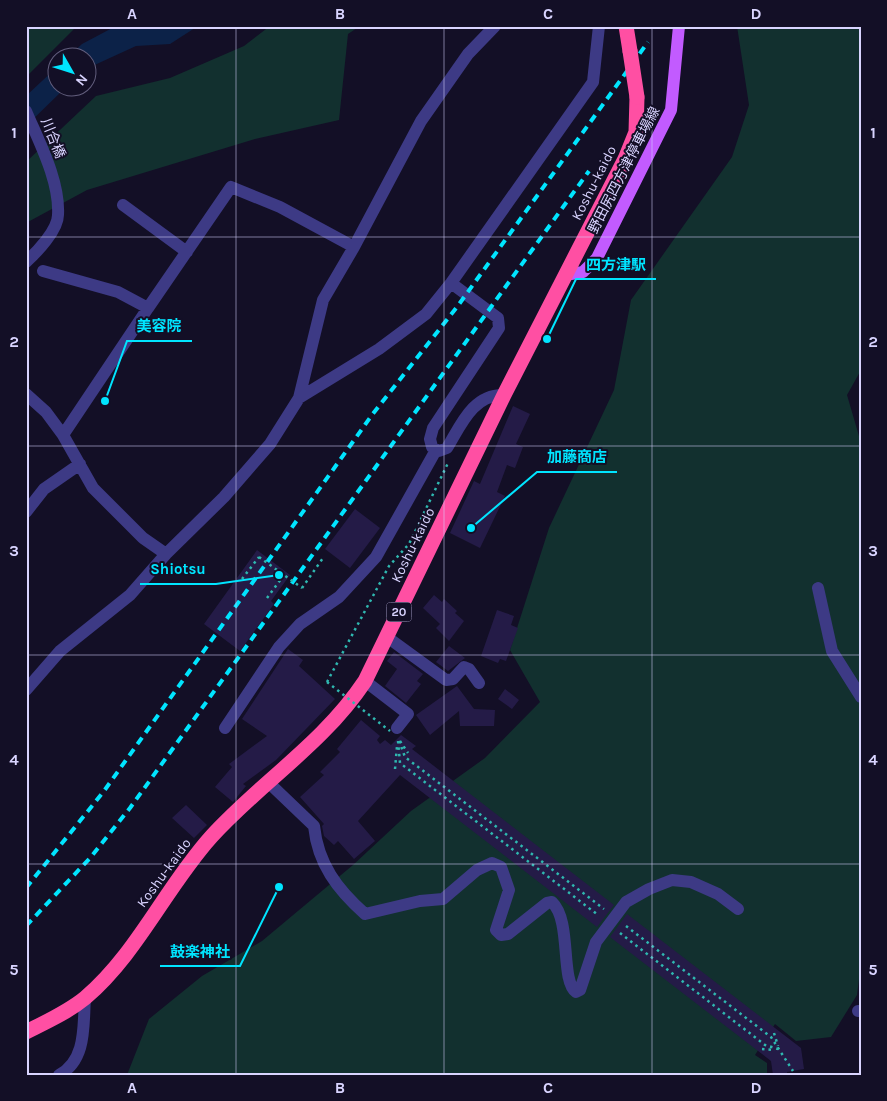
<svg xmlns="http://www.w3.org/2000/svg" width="887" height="1101" viewBox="0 0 887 1101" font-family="Karla,'Noto Sans JP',sans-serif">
<rect width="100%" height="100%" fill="#130f26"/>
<path fill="#12302f" d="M26,26H77L26,77Z
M270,26H360L348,34L339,120L255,139L87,190L26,223V162L96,96L170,78L244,46Z
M737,26H861V370L847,395L861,443V964L857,995L831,1037L796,1041L775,1024L755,1055L767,1063V1075H127L149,1019L202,976L262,941L353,865L411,811L485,758L540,702L510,650L549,528L614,390L631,300L732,157L749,105Z"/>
<path fill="#0c2248" d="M116,26H198L170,44L136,46L88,68V58L68,57L82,44Z
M57,67L58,88H65L26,126V96Z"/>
<path fill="#241b47" d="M513,406L530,414L516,444L523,447L515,468L507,465L497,492L505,496L480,548L450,533L474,481L480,484Z
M355,509L380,528L350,568L325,549Z
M257,550L290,575L271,601L274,604L240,651L204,624Z
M434,595L442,602L444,599L457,611L455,613L464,621L449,641L436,628L440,624L423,608Z
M497,610L514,616L511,625L518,628L506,661L500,659L498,663L481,656Z
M449,646L465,658L448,671L436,662Z
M288,649L303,660L299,666L335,699L276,760L243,784L246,786L233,802L215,787L232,767L229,764L267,736L242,719Z
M394,652L423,674L417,681L421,684L406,703L385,686L397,669L387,661Z
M457,686L474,709L495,710L494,726H460L459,711L430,735L416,715Z
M505,689L519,700L512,709L498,699Z
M361,720L380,736L377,740L380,744L385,740L391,745L401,735L416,746L412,749L614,905L597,927L400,775L358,821L375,841L354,859L338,841L334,845L324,836L322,826L324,824L300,797L324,775L320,772L340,752L337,749Z
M186,805L207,825L194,838L172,818Z
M627,914L801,1048L804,1069L787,1072V1075H773L771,1061L610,937Z"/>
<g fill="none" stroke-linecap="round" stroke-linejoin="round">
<path stroke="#2fb8b0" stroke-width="2.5" stroke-dasharray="2.5 4" stroke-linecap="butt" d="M242,579L259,557
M302,588L323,558
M267,598L284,575
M327,682L389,566L409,544L448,463
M398,741L400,763L598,915
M399,741L405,757L604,909
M400,741L408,753
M395,769L397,746
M626,926L771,1037L793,1071
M620,933L765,1045L778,1049
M774,1033L778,1046
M762,1049L775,1050"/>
<path stroke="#3d3a85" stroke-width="12" d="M26,111C39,142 60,181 58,215C58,230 37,252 26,262
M123,205L187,252
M43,271L118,292L148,308L231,187L280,207L354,247
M451,283L498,318L499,328L433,428L430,439L432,447L439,451L447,448C461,425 473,394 504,395
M26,394L46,412L63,435L93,488L143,538L166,554
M299,398L379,349L426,314L451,283L593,82L599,26
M63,435L148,308
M26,512L44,489L80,464
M818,588L832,651L861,697
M387,637L446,680L453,679L464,667L469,669L479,683
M365,681L408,714L397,728
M26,690L60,651L130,595L166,554L224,497L270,444L299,398L323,300L354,247L421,121L468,54L495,26
M225,728L279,647L300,624L339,597L376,557L436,450
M268,782L314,826C318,864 337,889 365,914L420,901L443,899L477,870L492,863L501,867L509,890L496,930L501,935L508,934L547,903L552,902C572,921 560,980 576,992L580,990L596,942L626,902L649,889L672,880L691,882L718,894L738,909
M858,1011H861
M59,1075C87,1060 83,1025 85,998"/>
<path stroke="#c25bff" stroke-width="12" d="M565,275L583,272L597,258L671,110L679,26"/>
<path stroke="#ff4fa3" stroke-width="15" d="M626,26L630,51
M26,1032C46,1022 68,1012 85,998C137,954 166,887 211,837C262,781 323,744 365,681L504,395L625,159L636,132L637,97"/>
<path stroke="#00e5ff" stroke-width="4" stroke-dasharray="8 6" stroke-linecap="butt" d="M26,888L104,791L372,415L457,307L648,42
M26,926L90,858L130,808L589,171"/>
<path stroke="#2fb8b0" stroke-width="2.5" stroke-dasharray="2.5 4" stroke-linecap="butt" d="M259,557L302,588
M327,682L390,731"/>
<path stroke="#ff4fa3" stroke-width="15" d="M630,51L637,97"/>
</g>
<path fill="none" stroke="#d9d4ff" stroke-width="1" stroke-opacity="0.55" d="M236,26V1075M444,26V1075M652,26V1075M26,237H861M26,446H861M26,655H861M26,864H861"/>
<g text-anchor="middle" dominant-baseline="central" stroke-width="4" stroke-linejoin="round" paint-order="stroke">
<rect fill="#130f26" stroke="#9e99be" stroke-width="1" x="386.5" y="602.5" width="25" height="19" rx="4"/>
<g font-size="12" font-weight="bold" fill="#d9d4ff">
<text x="399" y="612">20</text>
</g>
<g font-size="14" fill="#d9d4ff" stroke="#130f26">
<text transform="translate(53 138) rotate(68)">川合橋</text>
<text transform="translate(624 170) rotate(-63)">野田尻四方津停車場線</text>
<text transform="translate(594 183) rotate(-63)">Koshu-kaido</text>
<text transform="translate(413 545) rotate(-64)">Koshu-kaido</text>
<text transform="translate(164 873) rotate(-54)">Koshu-kaido</text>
</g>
</g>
<path fill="none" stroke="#00e5ff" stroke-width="2" d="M547 339L576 279H656M105 401L127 341H192M471 528L537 472H617M279 575L216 584H140M279 887L240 966H160"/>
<g fill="#00e5ff" stroke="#130f26" stroke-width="2">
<circle cx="547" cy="339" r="5"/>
<circle cx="105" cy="401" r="5"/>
<circle cx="471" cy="528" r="5"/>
<circle cx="279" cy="575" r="5"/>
<circle cx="279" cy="887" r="5"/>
</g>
<g font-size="15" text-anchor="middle" font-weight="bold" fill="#00e5ff" stroke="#130f26" stroke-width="4" stroke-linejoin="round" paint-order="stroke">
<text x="616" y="270">四方津駅</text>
<text x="159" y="331">美容院</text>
<text x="577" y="462">加藤商店</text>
<text x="178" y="574">Shiotsu</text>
<text x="200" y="957">鼓楽神社</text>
</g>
<rect width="887" height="1101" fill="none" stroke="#130f26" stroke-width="55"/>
<g transform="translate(72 72) rotate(129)"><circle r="24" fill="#130f26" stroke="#625e7d"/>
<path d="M0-4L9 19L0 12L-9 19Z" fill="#00e5ff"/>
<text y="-8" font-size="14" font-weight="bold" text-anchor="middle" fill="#d9d4ff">N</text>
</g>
<rect x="28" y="28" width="832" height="1046" fill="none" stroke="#d9d4ff" stroke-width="2"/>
<g font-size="16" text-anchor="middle" font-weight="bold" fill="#d9d4ff">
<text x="132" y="19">A</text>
<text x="340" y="19">B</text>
<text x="548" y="19">C</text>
<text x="756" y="19">D</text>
<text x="14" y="138">1</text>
<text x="873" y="138">1</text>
<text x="14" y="347">2</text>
<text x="873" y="347">2</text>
<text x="14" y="556">3</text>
<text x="873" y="556">3</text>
<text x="14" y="765">4</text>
<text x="873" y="765">4</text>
<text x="14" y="975">5</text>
<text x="873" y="975">5</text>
<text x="132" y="1093">A</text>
<text x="340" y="1093">B</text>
<text x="548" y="1093">C</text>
<text x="756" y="1093">D</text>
</g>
</svg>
